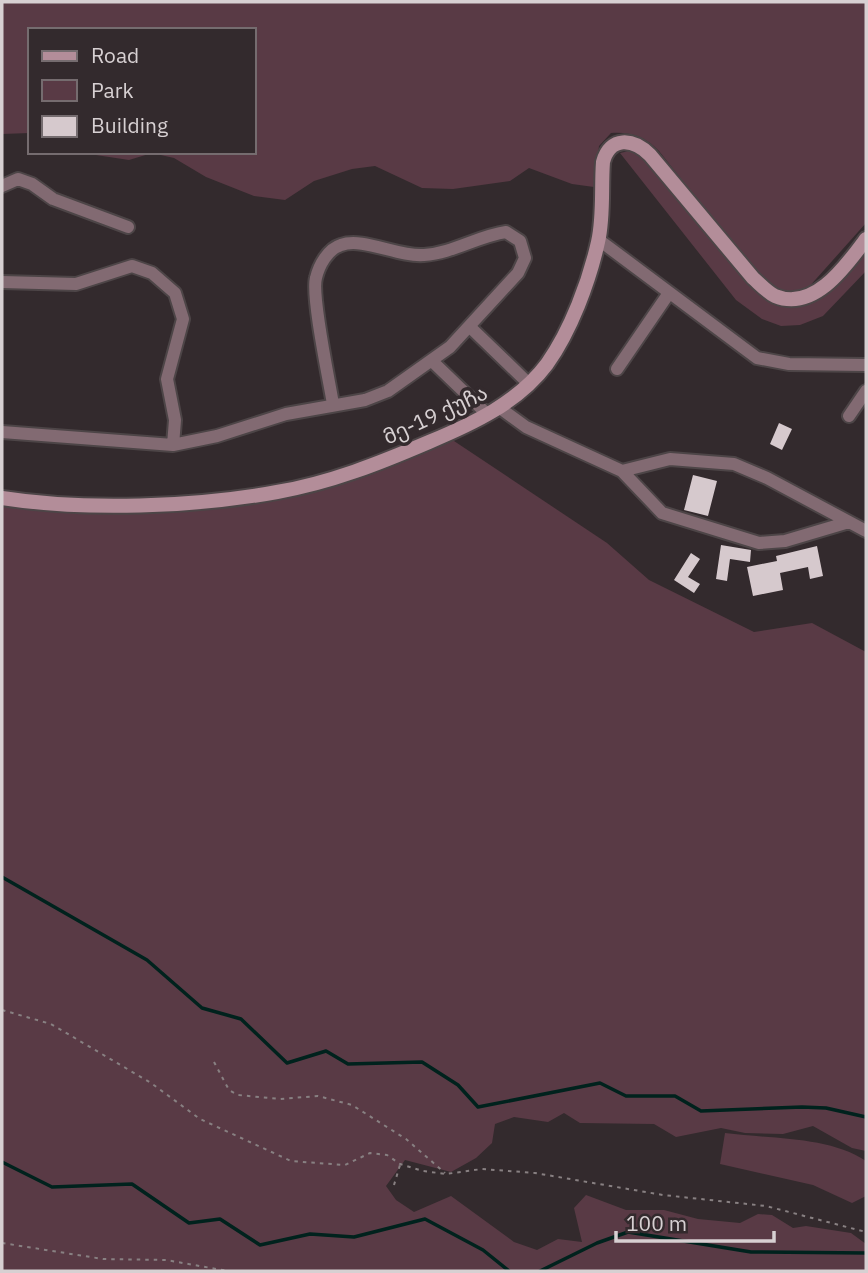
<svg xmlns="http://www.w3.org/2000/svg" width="868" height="1273" viewBox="0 0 868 1273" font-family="'IBM Plex Sans','Noto Sans Georgian',sans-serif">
<rect width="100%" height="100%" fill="#332a2d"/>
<path fill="#593a45" d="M2,2H866V223L808,288L789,293L761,280L659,151C644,136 632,132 611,133L599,146L594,187L572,184L529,168L510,181L453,189L422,188L375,166L352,169L314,181L285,200L254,196L206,177L174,158L152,153L129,160L76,152H254V30H30V133L2,134Z
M633,150L645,155L763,297C816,324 835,281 866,245V271L823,316L800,325L781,326L762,319L736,300L620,153Z
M451,439L607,543L649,580L754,632L812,623L866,652V1151L852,1148L813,1126L783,1134L745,1133L721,1128L676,1137L654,1124L580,1123L564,1113L548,1122L514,1117L495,1124L492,1143L476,1158L451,1172L405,1160L386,1186L396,1200L414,1212L451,1196L514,1242L537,1250L558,1239L582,1242L574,1208L586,1195L626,1210H664L698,1219L740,1223L758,1214L772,1215L793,1228L806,1226L851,1233L866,1244V1271H2V503H223L284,498L366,473Z
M725,1133C770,1139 829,1136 866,1161V1196L852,1203L813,1185L720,1164Z"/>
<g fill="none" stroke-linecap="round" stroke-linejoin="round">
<path stroke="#00221d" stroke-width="3.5" d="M2,877L147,960L202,1008L241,1019L287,1063L326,1051L348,1064L422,1062L458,1085L478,1107L600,1083L626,1096H675L701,1111L802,1107L826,1108L866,1117
M2,1162L52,1187L132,1184L189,1223L220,1219L260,1245L310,1234L354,1237L425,1219L483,1250L509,1271
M540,1271L597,1243L628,1232L751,1252L866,1253"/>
</g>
<path fill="#d6c9cd" d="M779,423L792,429L782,450L770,444Z
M693,475L717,481L708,516L684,510Z
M721,545L751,550L750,562L730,559L727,581L716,579Z
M817,546L823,576L810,579L808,567L780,573L783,590L753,596L747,567L777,561L776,556Z
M691,553L700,559L688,577L700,584L694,593L674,580Z"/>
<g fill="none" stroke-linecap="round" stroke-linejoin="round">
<g stroke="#4d4547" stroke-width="16">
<path id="street" d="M2,186L18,179L32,184L53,199L128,227
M599,240L757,358L789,364L866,365
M2,282L76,284L132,266L152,273L175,293L183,319L167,379L175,420L173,445
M470,327L529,384
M432,361L487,414
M617,369L669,293
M500,408L526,427L622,471L670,459L734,464L767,478L866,531
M849,416L866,391
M2,432L173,445L217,436L286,414L365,400L388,391L450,347L518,273L525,258L520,241L506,232C478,236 453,253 424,255C398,257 363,237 341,245C328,249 319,265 316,278C311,295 329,380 333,404
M622,471L662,513L759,543L785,541L849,522"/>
</g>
<g stroke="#4d4547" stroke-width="18">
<path id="secondary" d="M2,498C85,511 195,507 277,492C330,483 380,463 429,442C472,424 518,403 547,364C571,330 589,282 598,242C604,216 601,188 603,162C610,136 633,138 650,155L753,278C760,284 767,292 775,296C814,312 846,266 866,239"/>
</g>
<path stroke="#888082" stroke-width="2" stroke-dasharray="3.5 5" stroke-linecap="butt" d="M2,1010L51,1024L151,1083L200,1119L291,1161L345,1165L370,1153L387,1155L400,1164L423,1171L446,1174L482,1169L535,1173L663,1195L766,1206L866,1232
M214,1062L229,1090L238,1095L280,1099L318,1096L352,1105L406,1139L445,1173
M394,1185L400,1165
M2,1243L103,1259L166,1260L228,1271"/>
<use href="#street" stroke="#826a72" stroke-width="12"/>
<use href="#secondary" stroke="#b38d99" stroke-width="14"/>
</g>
<g text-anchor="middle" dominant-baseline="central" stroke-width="7" stroke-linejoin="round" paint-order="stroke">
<g font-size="21" fill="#d7d0d2" stroke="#332a2d">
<text transform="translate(435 414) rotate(-25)">მე-19 ქუჩა</text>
</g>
</g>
<rect width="868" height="1273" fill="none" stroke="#d7d0d2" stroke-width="7"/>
<rect x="28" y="28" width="228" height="126" fill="#332a2d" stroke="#756c6f" stroke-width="2"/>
<rect x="42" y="51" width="35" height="10" fill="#b38d99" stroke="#756c6f" stroke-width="2"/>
<text x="91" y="63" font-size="21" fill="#d7d0d2">Road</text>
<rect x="42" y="80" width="35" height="21" fill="#593a45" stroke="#756c6f" stroke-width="2"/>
<text x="91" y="98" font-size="21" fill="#d7d0d2">Park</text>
<rect x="42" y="116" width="35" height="21" fill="#d6c9cd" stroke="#756c6f" stroke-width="2"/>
<text x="91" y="133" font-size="21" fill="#d7d0d2">Building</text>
<path d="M616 1231v10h158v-10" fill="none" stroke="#d7d0d2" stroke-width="3.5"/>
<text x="626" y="1231" font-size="21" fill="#d7d0d2" stroke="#332a2d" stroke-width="5" paint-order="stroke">100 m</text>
</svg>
